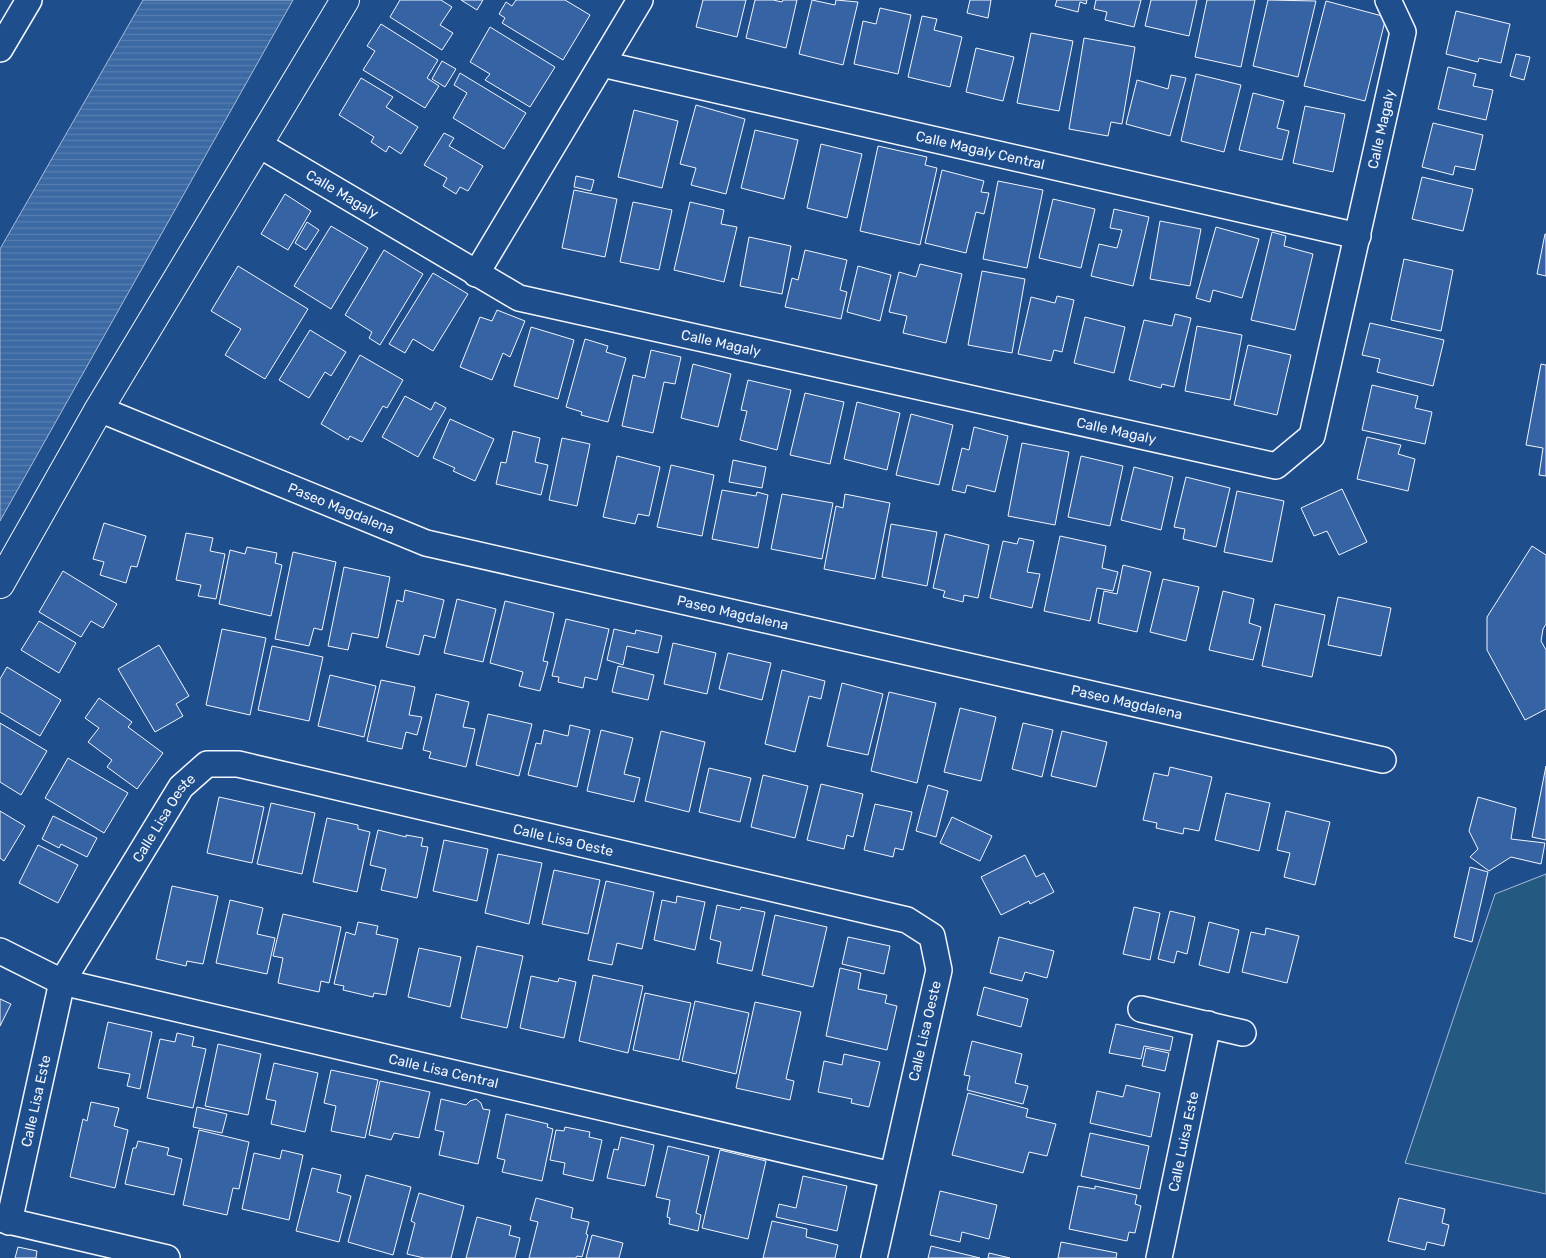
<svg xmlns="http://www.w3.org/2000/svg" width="1546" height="1258" viewBox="0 0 1546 1258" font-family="Rubik,sans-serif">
<defs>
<pattern id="water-rules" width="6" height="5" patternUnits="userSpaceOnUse" patternTransform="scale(1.25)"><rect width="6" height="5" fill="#3b69a3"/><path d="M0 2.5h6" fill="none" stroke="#587fb1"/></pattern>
</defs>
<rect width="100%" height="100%" fill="#1f4e8c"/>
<path fill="#245a82" stroke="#a8bbd7" d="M1546,874V1194L1405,1163L1495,894Z"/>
<path fill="url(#water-rules)" stroke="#a8bbd7" d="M143,0H293L0,521V249Z"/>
<path fill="#3563a3" stroke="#f2f6ff" d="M441,0L452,7L440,25L453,33L442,50L390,17L400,0Z
M461,0H483L477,10Z
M516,0H565L590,15L563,60L502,23L505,18L499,14L506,2L512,6Z
M703,0H746L737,37L696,27Z
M755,0H773L782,2L783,0H797L786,48L746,38Z
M812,0L835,5L836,0L858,2L843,65L799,54Z
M970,0H991L988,18L967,13Z
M1057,0H1087L1086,4L1080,2L1078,12L1055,6Z
M1096,0H1141L1134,27L1105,20L1107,12L1094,9Z
M1151,0H1197L1189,36L1145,26Z
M1207,0H1255L1241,67L1195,57Z
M1268,0L1316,1L1298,77L1253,66Z
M1326,1L1386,17L1365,101L1304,86Z
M880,8L911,15L898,74L854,64L863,21L876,24Z
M1456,11L1510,24L1501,63L1479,58L1478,62L1446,54Z
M922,16L937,19L934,30L962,37L950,87L908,77Z
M381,24L438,60L427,78L439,86L425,108L363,70L375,51L367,46Z
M490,27L555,67L530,107L485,80L490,74L470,62Z
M1031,33L1073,41L1059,111L1017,103Z
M1084,38L1135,47L1122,124L1111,122L1108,136L1069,129Z
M976,48L1014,57L1003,101L966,92Z
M1516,54L1530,57L1524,80L1510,76Z
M442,61L456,69L445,87L432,79Z
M1448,67L1476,74L1473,86L1493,90L1486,120L1438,109Z
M460,73L526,113L504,149L453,118L467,93L454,85Z
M1196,74L1241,85L1224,152L1181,141Z
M1171,75L1186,78L1170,136L1126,124L1137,80L1168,89Z
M361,78L393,97L386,107L418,127L401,154L389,146L386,152L371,142L374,137L339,115Z
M1253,93L1284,101L1277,128L1289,131L1282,160L1239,150Z
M696,105L745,119L726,194L691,185L696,168L680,164Z
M1305,106L1345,114L1333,172L1293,163Z
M634,110L678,121L662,188L618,177Z
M1433,123L1483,135L1475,170L1455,166L1453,175L1422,167Z
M755,130L798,140L784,199L741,188Z
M444,133L454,138L449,146L483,166L468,191L460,187L456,194L443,186L447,178L424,165Z
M821,144L862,154L847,218L807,208Z
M878,146L927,157L925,165L937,168L920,245L860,231Z
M942,170L984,181L981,192L989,193L984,214L976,212L966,253L925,243Z
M576,176L594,180L591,191L574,187Z
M1422,177L1473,189L1463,231L1412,219Z
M998,181L1043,190L1027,268L983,259Z
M574,190L617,199L605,257L562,248Z
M285,194L311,211L288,250L261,234Z
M1053,199L1095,209L1081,268L1039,258Z
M633,202L672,210L659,270L620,262Z
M690,202L724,210L721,224L737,227L724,282L674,270Z
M1114,209L1149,217L1133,286L1091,276L1099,244L1117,248L1122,230L1110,228Z
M1160,221L1201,229L1190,286L1150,279Z
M307,222L319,230L306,250L295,243Z
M331,226L368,248L331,309L294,286Z
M1216,227L1259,239L1242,298L1213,290L1210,302L1196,298Z
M1272,232L1286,236L1284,246L1313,254L1295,330L1251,320Z
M1545,234H1546V276L1537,274Z
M749,237L791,246L782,294L740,286Z
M384,250L423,274L380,345L369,338L372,332L345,315Z
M805,250L847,260L840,290L847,292L841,319L785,307L792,278L798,280Z
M1404,259L1453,270L1441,331L1391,320Z
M920,264L962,274L946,343L903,333L907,316L889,312L899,272L916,277Z
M238,266L308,309L265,379L225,355L241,329L211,311Z
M858,266L891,275L880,321L847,312Z
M982,271L1025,279L1012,353L968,345Z
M433,273L468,294L433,351L413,339L405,353L389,344Z
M1057,296L1074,300L1062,352L1054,350L1051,361L1018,354L1031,297L1055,303Z
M497,310L525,321L510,357L503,353L492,380L460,367L480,317L492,321Z
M1175,314L1191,318L1174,387L1162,384L1161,388L1129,380L1144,320L1172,326Z
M1085,317L1125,327L1114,373L1074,363Z
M1370,323L1444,340L1433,386L1377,372L1380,359L1362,355Z
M1197,326L1242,335L1230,400L1185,391Z
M531,327L574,340L558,399L514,386Z
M310,330L346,352L331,376L325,372L309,398L279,380Z
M585,339L608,346L606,352L626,358L608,422L581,415L582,412L566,407Z
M1248,345L1291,355L1277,415L1234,405Z
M651,350L681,357L675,384L664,382L653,433L622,426L633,375L645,378Z
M360,355L403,380L387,408L383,406L362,442L350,436L348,440L321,424Z
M693,364L731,374L718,427L681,418Z
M1541,364L1546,365V476L1539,475L1543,448L1526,445Z
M748,380L791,390L777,450L740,440L747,411L741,410Z
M1372,385L1418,396L1415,408L1432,412L1425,444L1362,430Z
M805,393L844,402L830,464L790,455Z
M405,396L431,410L435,402L446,408L418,457L382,437Z
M857,402L900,413L887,470L844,459Z
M911,414L953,425L939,485L896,475Z
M450,419L494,439L475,481L453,471L455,468L433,458Z
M974,427L1008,436L995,492L967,485L965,493L952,490L962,448L969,450Z
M513,431L540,438L535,462L548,465L541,495L496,484L501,462L506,463Z
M1367,437L1401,445L1398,454L1415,459L1408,491L1357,479Z
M562,438L590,444L577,506L549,500Z
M1022,443L1069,452L1055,525L1008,516Z
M617,456L660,467L649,516L638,514L635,524L603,517Z
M1081,456L1123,466L1110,526L1068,517Z
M733,460L766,467L762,488L729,482Z
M671,465L714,475L702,536L657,527Z
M1134,467L1173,477L1161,530L1121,520Z
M1186,477L1230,488L1216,547L1183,539L1185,529L1174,527Z
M1342,489L1367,542L1339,555L1327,531L1314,536L1301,508Z
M722,490L756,496L757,492L768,495L758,548L712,539Z
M1237,491L1284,501L1272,562L1224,552Z
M782,494L833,503L822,559L771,549Z
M845,494L890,503L875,579L824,569L836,506L843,508Z
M104,523L146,536L137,567L131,566L126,583L100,575L104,562L93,559Z
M891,524L937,532L927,586L882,577Z
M186,533L213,538L210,551L225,554L216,599L198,596L201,585L176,580Z
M945,534L989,545L978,598L964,595L963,602L943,597L945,591L933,588Z
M1060,536L1106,546L1102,568L1118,572L1113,591L1097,588L1090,621L1044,611Z
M1019,538L1034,541L1027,572L1040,574L1032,608L990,598L1003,541L1017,544Z
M1532,546L1546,555V624L1543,629L1541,641L1546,650V709L1525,720L1487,650V617Z
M247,547L277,553L275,563L282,565L271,616L219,604L230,550L245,554Z
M293,552L336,562L322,630L314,628L309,646L275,639Z
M1123,565L1151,572L1137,632L1098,623L1104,591L1117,594Z
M344,567L390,577L378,638L352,633L348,650L328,646Z
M63,571L117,604L103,628L91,621L81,637L39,612Z
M1163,579L1199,587L1186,641L1150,632Z
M405,590L444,600L435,638L424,635L419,655L386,647L397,600L403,602Z
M1223,591L1254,599L1249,623L1261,627L1253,660L1209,650Z
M1338,597L1391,608L1381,656L1328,645Z
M457,599L496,609L483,662L444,653Z
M505,601L554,613L543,661L548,662L540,691L519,686L523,672L490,663Z
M1275,604L1325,615L1312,677L1262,666Z
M566,619L609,629L597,680L585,677L583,688L558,682L559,677L552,676Z
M39,621L76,643L59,673L21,650Z
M222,629L266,638L250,715L206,705Z
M614,629L635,634L636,630L662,636L658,653L627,646L623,665L607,660Z
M673,643L716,653L707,694L664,684Z
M159,645L189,696L176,704L183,716L155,732L118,669Z
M272,646L323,657L309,721L258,710Z
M728,653L771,663L762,700L719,689Z
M618,666L654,675L648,700L612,692Z
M7,667L61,700L40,736L0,712V679Z
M782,670L825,681L821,699L809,696L795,752L765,744Z
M330,675L376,686L364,737L318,726Z
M381,680L415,687L409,715L422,717L417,735L406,732L402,749L367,741Z
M842,683L883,694L868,755L827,746Z
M889,692L936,703L917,783L871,771Z
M436,694L469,702L463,727L475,729L466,767L429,758L431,752L423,750Z
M99,698L132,722L128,727L163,753L137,789L107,767L112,760L88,742L99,728L85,718Z
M960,708L996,717L981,781L944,772Z
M488,714L532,724L519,776L476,765Z
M0,723L47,751L21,795L0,782Z
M1023,723L1053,730L1042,777L1012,769Z
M570,725L590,730L577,787L528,775L536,743L541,744L544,730L568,736Z
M601,730L633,738L624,774L640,778L634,802L587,791Z
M661,731L705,742L689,812L645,801Z
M1062,731L1107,742L1096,787L1051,776Z
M68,758L128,793L104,833L45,798Z
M1546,766V840L1532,837Z
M1170,767L1212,777L1199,831L1184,828L1183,834L1156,828L1157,823L1143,820L1154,773L1168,776Z
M709,768L751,778L740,822L699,812Z
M763,775L808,786L795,838L751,827Z
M821,784L863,794L853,837L847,835L844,849L807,840Z
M928,785L948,791L936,837L916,831Z
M1226,793L1270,803L1259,851L1215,840Z
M219,797L264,807L252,863L207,853Z
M1478,797L1516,808L1511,839L1545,843L1541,864L1511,857L1489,871L1470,857L1478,849L1469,831Z
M271,803L315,813L302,874L257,864Z
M875,804L912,812L903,850L895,848L893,857L864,850Z
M0,811L25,826L4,861L0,858Z
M1286,811L1330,822L1315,885L1284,877L1290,853L1277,850Z
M53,816L97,838L87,857L61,844L59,848L42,839Z
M952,817L992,836L980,861L940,843Z
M327,818L358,825V829L370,832L357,892L313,882Z
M378,830L406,837V835L423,838L421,846L428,847L417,898L381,890L386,869L370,865Z
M444,840L488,849L477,901L433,891Z
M38,845L78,865L58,903L19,883Z
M498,854L542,863L529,924L485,913Z
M1025,855L1036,877L1044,873L1054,892L1030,904L1029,901L1001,915L981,877Z
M1470,867L1488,872L1472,942L1454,937Z
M554,870L600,880L588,934L542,924Z
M606,881L654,892L642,949L617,943L612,965L588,960Z
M172,886L218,896L203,964L187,961L186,966L156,959Z
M677,896L705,902L695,950L654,940L662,900L676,903Z
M230,900L263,908L257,934L275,938L267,974L216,963Z
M717,905L740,910L741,907L765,912L752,971L717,963L721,942L710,939Z
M1134,907L1160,913L1150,960L1123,954Z
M1170,911L1195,917L1187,954L1177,951L1174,963L1158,959Z
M283,914L341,927L329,983L321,981L319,992L278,983L283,958L273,956Z
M775,915L827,927L813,987L762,975Z
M358,922L378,926L376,934L398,939L386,995L374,993L373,997L343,990L344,986L334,984L346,932L355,935Z
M1209,922L1239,930L1229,973L1199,965Z
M1266,928L1299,936L1287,983L1242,972L1251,932L1265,935Z
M848,937L890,946L884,974L842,964Z
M999,937L1054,951L1047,978L1025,972L1022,981L990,973Z
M477,946L523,956L507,1028L461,1018Z
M419,948L461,957L450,1007L408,997Z
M840,968L861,973L858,989L887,995L885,1003L897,1006L887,1050L826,1036Z
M593,975L643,986L628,1053L579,1041Z
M531,976L558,982L559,978L576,982L564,1038L520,1028Z
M984,987L1028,999L1021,1027L977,1015Z
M645,993L691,1003L679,1060L633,1050Z
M0,999L11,1004L0,1026Z
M695,1001L749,1013L736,1074L682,1061Z
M755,1002L801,1012L786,1079L794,1081L790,1100L736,1088Z
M108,1022L152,1032L140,1089L127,1086L130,1074L98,1068Z
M1116,1024L1173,1037L1170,1051L1144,1046L1141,1059L1109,1053Z
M177,1033L194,1037L192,1046L206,1049L193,1108L147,1098L160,1039L175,1042Z
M972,1041L1022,1054L1015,1083L1028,1086L1023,1104L967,1090L970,1076L964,1075Z
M218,1044L261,1054L248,1115L205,1106Z
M1146,1048L1169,1053L1165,1071L1142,1066Z
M844,1054L880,1062L869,1107L851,1103L852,1099L818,1092L824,1061L842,1065Z
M274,1063L318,1073L305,1132L271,1124L276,1101L266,1099Z
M331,1070L378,1080L365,1138L331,1131L336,1106L324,1103Z
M380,1081L430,1092L419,1138L394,1133L391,1140L369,1135Z
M1126,1085L1160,1093L1151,1137L1090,1123L1097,1091L1123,1097Z
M968,1093L1028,1109L1026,1117L1056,1124L1047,1156L1029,1152L1023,1173L952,1155Z
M441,1099L466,1105L470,1101L476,1099L481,1103L483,1109L490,1110L478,1164L439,1155L444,1132L435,1130Z
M91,1102L119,1108L114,1126L128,1130L115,1188L70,1177L83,1119L87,1121Z
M197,1107L227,1114L222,1133L193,1127Z
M506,1114L548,1124L547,1127L553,1129L542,1181L502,1172L505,1160L497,1158Z
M565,1127L590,1132L589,1137L602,1140L593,1181L563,1174L565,1163L550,1160L556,1130L564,1131Z
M199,1130L249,1142L239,1189L233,1188L227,1215L183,1205Z
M1090,1133L1149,1146L1140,1189L1081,1176Z
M621,1137L654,1145L645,1186L607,1178L614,1149L618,1150Z
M138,1141L169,1148L167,1155L182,1159L174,1195L125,1184L133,1148H136Z
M668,1146L709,1156L696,1213L701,1215L698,1231L669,1224L670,1218L667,1217L670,1200L656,1197Z
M282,1150L303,1155L289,1220L242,1209L254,1153L280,1159Z
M720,1150L766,1161L748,1239L702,1228Z
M312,1168L341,1175L337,1192L351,1196L339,1242L296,1231Z
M366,1175L411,1187L393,1255L348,1242Z
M803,1176L847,1186L837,1231L776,1217L779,1204L796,1208Z
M1078,1186L1095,1189V1186L1137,1195L1135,1204L1141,1206L1135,1233L1129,1232L1127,1241L1069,1229Z
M940,1191L997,1205L989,1239L962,1232L960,1242L930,1235Z
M419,1193L464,1206L451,1258H424L407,1254L415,1223L411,1221Z
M536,1198L573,1208L571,1218L589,1222L586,1234L588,1235L582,1257L577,1256L576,1258H529L538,1222L530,1220Z
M1399,1198L1445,1209L1442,1223L1449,1225L1444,1246L1427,1242L1425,1250L1388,1241Z
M477,1217L511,1226L509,1235L520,1238L515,1258H466Z
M772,1221L807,1229L806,1237L838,1245L835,1258H763Z
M592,1235L623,1243L619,1258H586Z
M1061,1242L1117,1253L1116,1258H1058Z
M931,1246L980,1258H928Z
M18,1247L37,1251L36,1258H15Z
M989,1253L1010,1258H988Z"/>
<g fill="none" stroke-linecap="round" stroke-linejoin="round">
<g stroke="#f2f6ff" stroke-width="28">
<g id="minor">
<path d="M0,49L29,0"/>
<path id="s1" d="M602,64L1358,236"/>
<path id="s2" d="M258,144L519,298L1276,466L1312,436L1403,32L1388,0"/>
<path d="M476,274L640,0"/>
<path id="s3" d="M99,409L426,543L1383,760"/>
<path id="s4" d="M0,951L62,982L892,1175"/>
<path d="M1141,1009L1243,1033"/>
<path d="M0,1219L167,1258"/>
<path id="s5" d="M9,1222L62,982L181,787L207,764H238L907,920L932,936L939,970L874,1258"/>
<path id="s6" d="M1159,1258L1208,1024"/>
</g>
</g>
<g stroke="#f2f6ff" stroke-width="30">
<path id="tertiary" d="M0,584L99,409L345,0"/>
</g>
<use href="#minor" stroke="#1f4e8c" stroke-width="25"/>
<use href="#tertiary" stroke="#1f4e8c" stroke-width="28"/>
</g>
<g text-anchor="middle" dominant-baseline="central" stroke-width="4" stroke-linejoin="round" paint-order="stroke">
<g font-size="14" fill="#f2f6ff" stroke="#1f4e8c">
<text stroke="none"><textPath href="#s2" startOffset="1440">Calle Magaly</textPath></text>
<text stroke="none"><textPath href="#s1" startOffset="388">Calle Magaly Central</textPath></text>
<text stroke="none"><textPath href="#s2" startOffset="98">Calle Magaly</textPath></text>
<text stroke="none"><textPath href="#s2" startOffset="510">Calle Magaly</textPath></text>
<text stroke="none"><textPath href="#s2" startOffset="915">Calle Magaly</textPath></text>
<text stroke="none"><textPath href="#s3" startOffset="262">Paseo Magdalena</textPath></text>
<text stroke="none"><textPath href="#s3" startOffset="668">Paseo Magdalena</textPath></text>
<text stroke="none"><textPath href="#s3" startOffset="1072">Paseo Magdalena</textPath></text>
<text stroke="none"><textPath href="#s5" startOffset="439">Calle Lisa Oeste</textPath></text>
<text stroke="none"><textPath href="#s5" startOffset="874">Calle Lisa Oeste</textPath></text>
<text transform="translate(925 1031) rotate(-77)">Calle Lisa Oeste</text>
<text stroke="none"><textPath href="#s4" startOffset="461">Calle Lisa Central</textPath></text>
<text stroke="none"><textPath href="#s5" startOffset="124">Calle Lisa Este</textPath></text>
<text stroke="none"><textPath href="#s6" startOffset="119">Calle Luisa Este</textPath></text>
</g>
</g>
</svg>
